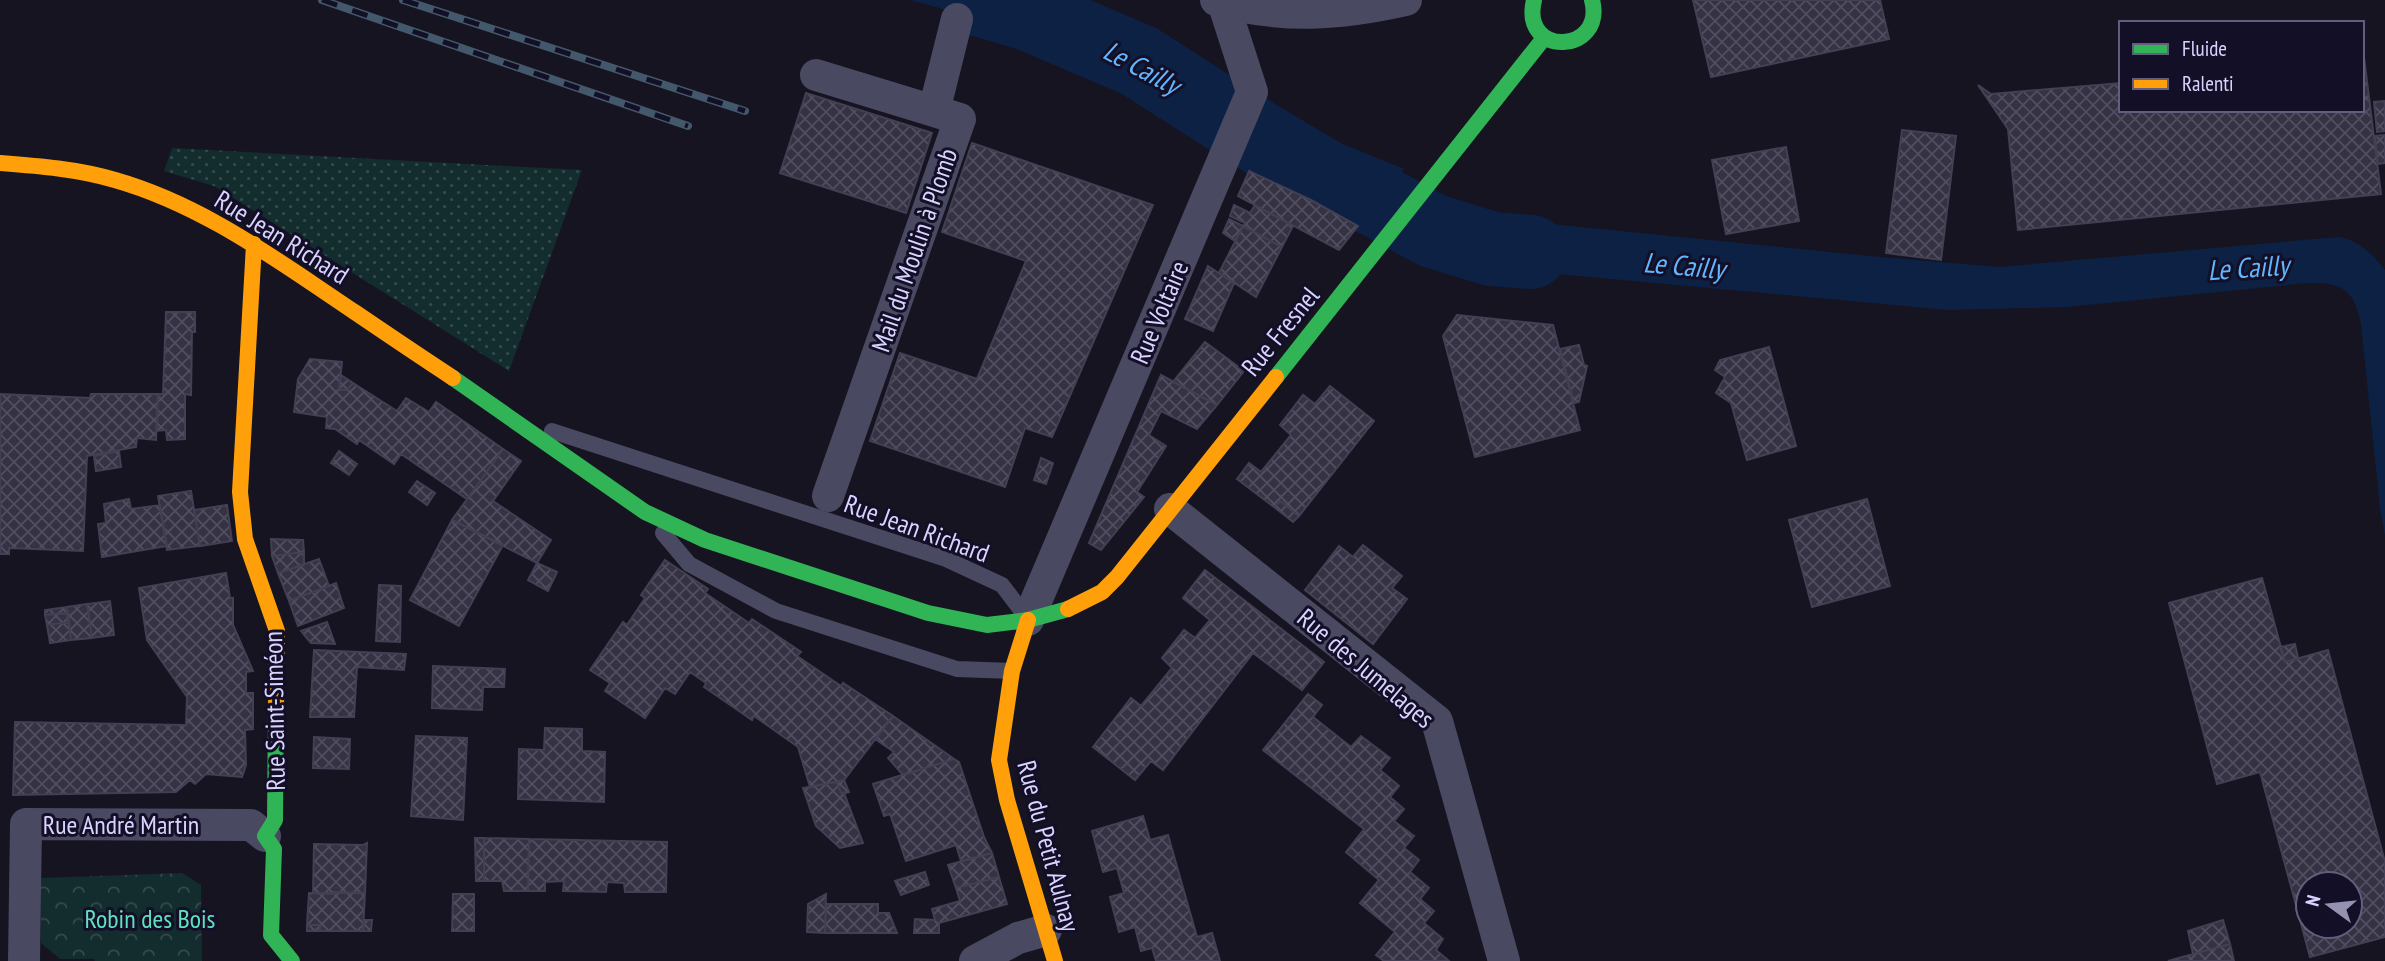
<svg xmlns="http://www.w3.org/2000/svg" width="2385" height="961" viewBox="0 0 2385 961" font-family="'PT Sans Narrow',sans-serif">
<defs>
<pattern id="grass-dots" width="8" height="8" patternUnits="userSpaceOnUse" patternTransform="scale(1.75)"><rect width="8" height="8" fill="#132c2d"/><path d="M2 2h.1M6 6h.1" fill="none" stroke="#354a4c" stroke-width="1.8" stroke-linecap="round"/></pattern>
<pattern id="park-crowns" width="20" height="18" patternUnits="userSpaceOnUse" patternTransform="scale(1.75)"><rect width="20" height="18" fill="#132c2d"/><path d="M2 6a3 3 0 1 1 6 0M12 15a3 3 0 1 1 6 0" fill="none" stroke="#354a4c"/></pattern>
<pattern id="building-cross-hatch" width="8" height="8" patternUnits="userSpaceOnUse" patternTransform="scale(1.75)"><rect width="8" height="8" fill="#343243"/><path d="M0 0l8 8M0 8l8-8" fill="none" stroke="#514f5f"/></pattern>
</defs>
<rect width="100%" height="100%" fill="#161421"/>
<path fill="url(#grass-dots)" d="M172,148L582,170L509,371L214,186L164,171Z"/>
<path fill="url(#park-crowns)" d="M182,873L201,885L202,961H95L94,959H60L41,943V878Z"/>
<path fill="#0d2144" d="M911,0H1047L1111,19L1159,38L1238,88L1212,150L1183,122L1167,98L1057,50L1027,41L975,18Z
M1268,104L1326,137L1404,169L1358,226L1311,200L1241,166Z
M1456,203L1482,217L1869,256L1999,267L2338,237C2357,239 2374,255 2385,270V536L2380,508L2361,324C2354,289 2342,282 2307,283L2067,307L1948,310L1449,264L1411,258Z"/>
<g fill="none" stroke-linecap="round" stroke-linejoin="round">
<path stroke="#0d2144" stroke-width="74" d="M981,0L1029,14L1139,61L1255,135L1329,179L1378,201L1433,231L1492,249L1531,252"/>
</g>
<path fill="url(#building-cross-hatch)" stroke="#433f54" stroke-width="2" fill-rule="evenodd" d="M1693,0H1880L1889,39L1711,77Z
M2362,41L2381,194L2018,230L2008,129L1978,85L1991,94L2121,83V110H2154V113L2185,110H2362Z
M806,93L932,133L906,213L780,173Z
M2385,101V131L2377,132L2374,102Z
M1902,130L1956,136L1941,260L1886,253Z
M2385,135V163L2378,164L2375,136Z
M972,143L1153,205L1052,437L1025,428L1005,487L870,441L900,353L977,379L1026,261L942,232Z
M1786,147L1799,221L1726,234L1712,160Z
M1249,171L1311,200L1358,226L1339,250L1238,196Z
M1234,205L1250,213L1255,205L1293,226L1282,247L1243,226L1245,223L1230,216Z
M1229,219L1243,226L1235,241L1223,233Z
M1243,226L1282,247L1256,297L1219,273Z
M1208,266L1234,283L1213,331L1185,319Z
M166,312H195V332H192L191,395L185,394V439L167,440L166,430L157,431L158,394H163Z
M1457,315L1553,325L1580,430L1475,457L1443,336Z
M1205,342L1244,371L1217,405L1173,382Z
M1579,345L1584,365L1587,366L1579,402L1574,403L1560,349Z
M1769,347L1796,446L1747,460L1731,403L1716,393L1725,377L1715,370L1720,360Z
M310,359L342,362L339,390H347L353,383L397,411L406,398L429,412L436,402L503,449L467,499L401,454L394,464L359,440L357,444L335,429L326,428L327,417L294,412L298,379Z
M341,375L353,383L347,390H339Z
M1161,375L1217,405L1197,429L1161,411L1149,435L1166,446L1137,492L1144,497L1101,550L1089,543Z
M1330,386L1374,421L1299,516L1280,501L1274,507L1237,479L1249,463L1261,472L1291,435L1280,425L1303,395L1315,404Z
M0,394L90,398L91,394H158L156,440L137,438L136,447L87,456L83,551L9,548V554H0Z
M503,449L521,461L493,501L551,540L537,563L452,520Z
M119,451L121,467L96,471L94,456Z
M339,451L357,464L349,475L331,463Z
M1041,458L1053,463L1046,484L1034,480Z
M417,481L435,493L427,505L409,492Z
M191,491L200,546L167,550L158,496Z
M129,499L131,509L160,505L167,546L102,557L98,524L106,523L104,504Z
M1867,499L1890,586L1812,607L1789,520Z
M1280,501L1299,516L1293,522L1274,507Z
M227,505L232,541L200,546L194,510Z
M452,520L503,545L459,626L410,600Z
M271,539L303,540L304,552L272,556Z
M1363,545L1402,576L1392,588L1407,599L1373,644L1305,590L1339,546L1353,557Z
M304,552V565L278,573L272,556Z
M319,559L329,586L289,601L278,573Z
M665,560L708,589L705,593L749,623L752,619L801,652L797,656L841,686L843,683L893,716L844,780L810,787L798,747L754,716L752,720L704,687L706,683L690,672L675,694L665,688L645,718L605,691L610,683L590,670L623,622L627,625L645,598L641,595Z
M537,563L557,572L548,591L528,580Z
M1205,570L1324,662L1302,690L1253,653L1163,770L1151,761L1135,780L1093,747L1131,698L1141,706L1172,668L1162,658L1184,630L1195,638L1210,620L1183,598Z
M226,573L230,598H233V625L253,671L246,672V693H253V729L245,730L246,765L242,777L206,774L195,784L190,780L176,792L13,795L15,722L186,725L187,697L147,640L139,588Z
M2262,578L2285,662L2328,650L2385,862V937L2310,957L2260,772L2217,784L2169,603ZM2308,884H2350V926H2308Z
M336,583L344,608L298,626L289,601Z
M379,585L401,586L400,642L376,641Z
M110,601L114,635L92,638L87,604Z
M87,604L92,638L71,640L66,607Z
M66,607L68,613L45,615V610Z
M68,613L69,622L47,625L45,615Z
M69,622L71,640L50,643L47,625Z
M327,622L335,644L311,643L301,631Z
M2295,644L2298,658L2285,662L2280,647Z
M314,650L406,654L404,670L357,667L354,717H310Z
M433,666L505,669L504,687H483L482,710L432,708Z
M1308,694L1322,705L1313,717L1351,747L1361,736L1390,758L1380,770L1399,786L1390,797L1404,809L1394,821L1414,836L1404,848L1419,860L1410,872L1429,888L1420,899L1434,911L1424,923L1443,939L1436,950L1449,961H1384L1376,955L1395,932L1360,903L1379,880L1346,852L1364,829L1263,750Z
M893,716L954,759L903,775L888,758L894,752L875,739Z
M545,728L582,729V751L605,752L604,802L518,799L519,749L544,750Z
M416,736L467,738L463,820L411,816Z
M314,737L350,739L349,769L313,768Z
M954,759L959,762L984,837L992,853L961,861L956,845L906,861L890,814L884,816L873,784Z
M844,780L849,792L842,794L836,782Z
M836,782L842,794L844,793L863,843L840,848L816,826L803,788Z
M1143,816L1150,840L1168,835L1197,937L1212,933L1220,961H1156L1152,948L1141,951L1135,927L1119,932L1110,897L1124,893L1117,868L1103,872L1092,831Z
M475,838H484V881H476Z
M484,838L529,839L528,891H504L502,881H484Z
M529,839L667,842L666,892H625L624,883L607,882L606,892L563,891L564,881L545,882V891H528Z
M367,843L365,893H313L314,844L363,845Z
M992,853L999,877L956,888L948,865Z
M925,872L929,885L901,895L895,881Z
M999,877L1007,904L939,923V933H914L915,919L935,920L932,909L960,901L956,888Z
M334,892L365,893L363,931H320V925H307L309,893L334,894Z
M453,894H474V931H452Z
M826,894L825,933L807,932L808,904Z
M826,904H878V913H889L897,933H825Z
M364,920H372L371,931H363Z
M2223,920L2230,944L2193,954L2188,931Z
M307,925H320V931H307Z
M2230,944L2234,961H2168L2193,954Z"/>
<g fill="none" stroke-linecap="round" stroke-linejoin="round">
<path stroke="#4a4962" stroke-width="16" d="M552,431L946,559L1002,585L1027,618
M663,533L689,564L776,611L957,669L1012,671"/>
<path stroke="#4a4962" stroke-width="32" d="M1216,0C1282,19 1340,15 1406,0
M816,75L934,111
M828,496L960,119L934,111L957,19
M1170,509L1437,721L1504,961
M1028,620L1252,92L1223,2
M24,961L26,824L251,825L265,836
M975,961L1018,938L1046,930"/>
<path stroke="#30b455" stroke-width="16" d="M1534,0C1520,58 1606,54 1592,0
M1276,377L1544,38
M453,378L645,512L705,540L928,613L987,625L1028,620L1068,609
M276,708L275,820L265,836L274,849L271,935L292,961"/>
<path stroke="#ff9f0a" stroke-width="16" d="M0,163C39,166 78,169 115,180C189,201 254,244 316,286C362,317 407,348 453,378
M254,244L240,492L245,539L277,631L276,708
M1068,609L1102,592L1117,577L1276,377
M1028,620L1012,671L999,760L1007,800L1055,961"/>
<g stroke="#43596b" stroke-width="8">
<path id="rail" d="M322,0L688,126
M403,0L745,111"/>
</g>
<use href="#rail" stroke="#130f26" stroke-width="5" stroke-dasharray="16" stroke-linecap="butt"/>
</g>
<g text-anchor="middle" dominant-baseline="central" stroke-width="6" stroke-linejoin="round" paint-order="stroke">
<g font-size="26" fill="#d9d4ff" stroke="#130f26">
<text transform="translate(282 237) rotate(32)">Rue Jean Richard</text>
<text transform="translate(914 250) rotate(-71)">Mail du Moulin à Plomb</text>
<text transform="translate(1159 312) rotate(-67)">Rue Voltaire</text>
<text transform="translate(1280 331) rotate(-51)">Rue Fresnel</text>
<text transform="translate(917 528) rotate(20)">Rue Jean Richard</text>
<text transform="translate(1366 668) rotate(40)">Rue des Jumelages</text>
<text transform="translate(274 711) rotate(-91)">Rue Saint-Siméon</text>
<text x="121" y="824">Rue André Martin</text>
<text transform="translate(1049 846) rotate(75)">Rue du Petit Aulnay</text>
</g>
<g font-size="26" fill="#5fe0c0" stroke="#130f26">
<text x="150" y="918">Robin des Bois</text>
</g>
<g font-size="28" font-style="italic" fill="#62b6ff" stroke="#130f26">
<text transform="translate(1142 67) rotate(28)">Le Cailly</text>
<text transform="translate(1684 265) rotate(5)">Le Cailly</text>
<text transform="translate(2248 267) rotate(-4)">Le Cailly</text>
</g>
</g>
<rect x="2119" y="21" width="245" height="91" fill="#130f26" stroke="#625e7d" stroke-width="2"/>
<rect x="2133" y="44" width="35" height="10" fill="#30b455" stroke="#625e7d" stroke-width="2"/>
<text x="2182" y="56" font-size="21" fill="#d9d4ff">Fluide</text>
<rect x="2133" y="79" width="35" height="10" fill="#ff9f0a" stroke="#625e7d" stroke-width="2"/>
<text x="2182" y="91" font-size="21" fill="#d9d4ff">Ralenti</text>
<g transform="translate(2329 905) rotate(285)"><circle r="33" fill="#130f26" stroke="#625e7d" stroke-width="2"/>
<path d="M0-5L12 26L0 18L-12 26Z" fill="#9591b1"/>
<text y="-10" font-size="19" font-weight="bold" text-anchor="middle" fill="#d9d4ff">N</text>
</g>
</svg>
